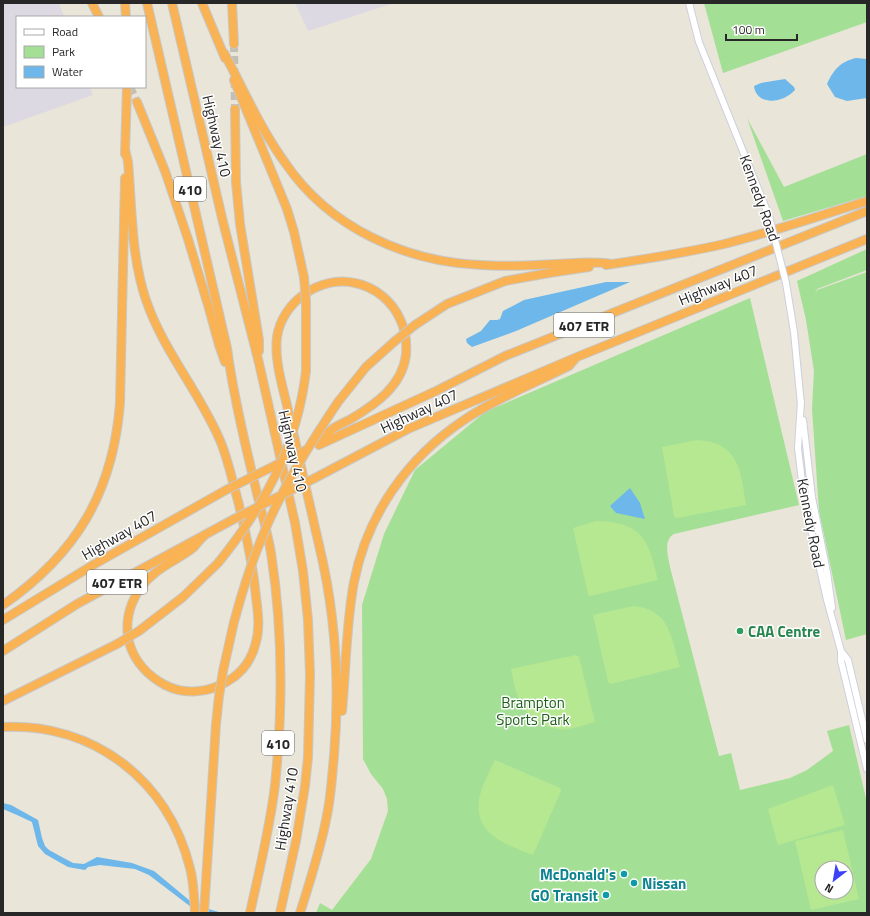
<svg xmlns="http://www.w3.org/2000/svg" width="870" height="916" viewBox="0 0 870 916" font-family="'Titillium Web',sans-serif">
<rect width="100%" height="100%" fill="#e9e5d8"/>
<path fill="#ddd9e2" d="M3,3H59L64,17H17V87H90L93,95L3,127Z
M295,3H394L308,31Z"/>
<path fill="#a4df96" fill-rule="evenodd" d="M704,3H867V22L723,73Z
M747,118L784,187L867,154V196L783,221Z
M867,249V270L817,289L814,298L817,290L867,272V634L846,640L819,511L812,409L814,371L806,320L797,281Z
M750,298L799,505L674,534C662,540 669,560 671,571L719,756L731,753L740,790L790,778L807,770L833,751L827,731L849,725L867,803V913H316L320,903L332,910L371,859L388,811L387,799L383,789L371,774L363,759L362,605L384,534L415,470L485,412ZM822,868H846V892H822Z"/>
<path fill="#b6e791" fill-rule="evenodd" d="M697,440C739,442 741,471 746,505L677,518L674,516L662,447Z
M596,521C605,521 613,522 621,524C649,532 651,555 658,580L590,596L588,594L573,528Z
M633,606C670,609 671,637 680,667L611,684L608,682L593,615Z
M576,655L579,657L595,722C586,724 577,728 568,729C548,732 526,717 519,699C515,690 513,679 511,669Z
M495,760L560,788L561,791L533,855C508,845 474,835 479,800C481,787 489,772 495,760Z
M833,785L845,825L778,845L768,809Z
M843,830L859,899L811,910L795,841ZM822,868H846V892H822Z"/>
<path fill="#6db7ea" d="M856,58L867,59V98L847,101L835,97L827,84C834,69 840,62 856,58Z
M785,79L794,87L795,90C792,93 788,96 784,98C772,103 756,102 754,86L761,83Z
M606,282H630L516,331L472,347L467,343L466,339L481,331L490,320H497L500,319L503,311L524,300Z
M630,488L640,503L645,519L616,513L610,506Z
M3,803L11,805L38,820L42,838L45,846L49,850L60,856L73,863L84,864L97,857L132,863L154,871L195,905L222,913H200L195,910L149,875L135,869L100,865L88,867L85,870L68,867L45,854L38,846L32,822L17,815L3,809Z"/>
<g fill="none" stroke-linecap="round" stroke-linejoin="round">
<path stroke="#c2bfb5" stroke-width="8" stroke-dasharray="8 4" stroke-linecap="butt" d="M234,44L235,109
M130,87L137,102"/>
<g stroke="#cecfe0" stroke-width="8">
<path id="secondary" d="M689,3L699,42L769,216
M786,283L794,332L801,405
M801,401L798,448L804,498L827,600L841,651V661L867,769
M803,420L812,497L827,572L832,608
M841,651L848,660L867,740"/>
</g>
<g stroke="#c7c7c7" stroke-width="10">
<path id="highway" d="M92,3L99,17
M125,3L126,17
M147,3L227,348C233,394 244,440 255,485C260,507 267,530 271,553C283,630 283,708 275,785C270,828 259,871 250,913
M172,3L223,222L259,363L295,523L303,571L308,620L310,674L308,757L305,786L296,841L280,913
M202,3L225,58
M232,3L234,44
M224,53C244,90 261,130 286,164C329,227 405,262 481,265C506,267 531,265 556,264C575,263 593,261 611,264
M234,80L287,209L294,232L304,277
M137,102L165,171L188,239L208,305L219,345L225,362
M235,109L236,182L240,224L259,340V351
M125,149L128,162C132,207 131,256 146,300C163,350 198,390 219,438C228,458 232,480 238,501C246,533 253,565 256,597C258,612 260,628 256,642C252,659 242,673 228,681C209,693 184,695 165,685C148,676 134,661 129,642C123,616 134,589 155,573C167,563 182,557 193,548C197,544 200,539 204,536
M125,154L127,87
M606,265C646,259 685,253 724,244C772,232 819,216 867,201
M415,325L447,304L505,281L549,273L589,267
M306,371V302
M338,402L366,367L395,341
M321,444L436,391L505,356L867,211
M315,478L408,429L577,357L867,239
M3,605C76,554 113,493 120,403L125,178
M3,620L93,565L226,490
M139,631L183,597L218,563
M3,651L77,604L234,519
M223,671L234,622
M3,701L117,644
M342,711C346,669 346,624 354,582C367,515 407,458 464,420C495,399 535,383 569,366L575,359
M3,727C94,723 168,780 190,868C194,882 194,898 195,913
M204,913L216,724L219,696
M300,913C310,881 321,848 327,815C331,796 332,776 334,756C340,684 336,615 319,545C309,500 298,455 288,410C283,387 274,361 277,337C282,302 320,275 355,283C375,287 392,301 400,319C406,331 407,343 406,355C402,386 376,404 351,419C345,422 336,426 331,430C326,434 323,440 319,445"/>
</g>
<use href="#secondary" stroke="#fff" stroke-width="6"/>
<use href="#highway" stroke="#f9b354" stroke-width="8"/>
<g stroke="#cecfe0" stroke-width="8" stroke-linecap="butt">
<path id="secondary-bridge" d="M769,216L786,283"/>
</g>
<g stroke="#c7c7c7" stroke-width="10" stroke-linecap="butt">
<path id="highway-bridge" d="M304,277L306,302
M395,341L415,325
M226,490L306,450
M234,519L315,478
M218,563C265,505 297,446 306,371
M234,622C242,592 251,563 263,535C282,488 310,444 338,402
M117,644L139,631
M219,696L223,671"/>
</g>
<use href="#secondary-bridge" stroke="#fff" stroke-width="6"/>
<use href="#highway-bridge" stroke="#f9b354" stroke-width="8"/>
</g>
<circle fill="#2e9e5b" stroke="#fff" stroke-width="1.5" cx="740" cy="631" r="4"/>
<g fill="#0f9aa8" stroke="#fff" stroke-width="1.5">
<circle cx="624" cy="874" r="4"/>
<circle cx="634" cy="883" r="4"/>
<circle cx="606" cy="895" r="4"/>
</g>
<g text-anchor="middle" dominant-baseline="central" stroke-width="3" stroke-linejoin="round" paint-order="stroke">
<g fill="#fff" stroke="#686868" stroke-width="1">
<rect x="174" y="177" width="32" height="24" rx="3"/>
<rect x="554" y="313" width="60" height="24" rx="3"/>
<rect x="87" y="570" width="60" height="24" rx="3"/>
<rect x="262" y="731" width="32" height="24" rx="3"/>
</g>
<g font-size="14" font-weight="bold" fill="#272727">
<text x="190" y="189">410</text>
<text x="584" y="325">407 ETR</text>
<text x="117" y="582">407 ETR</text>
<text x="278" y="743">410</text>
</g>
<g font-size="15" fill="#272727" stroke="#fff">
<text transform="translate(217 136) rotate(77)">Highway 410</text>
<text transform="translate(760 198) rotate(70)">Kennedy Road</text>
<text transform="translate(718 285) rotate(-22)">Highway 407</text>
<text transform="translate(419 411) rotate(-25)">Highway 407</text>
<text transform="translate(293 451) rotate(77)">Highway 410</text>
<text transform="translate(811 523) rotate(79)">Kennedy Road</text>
<text transform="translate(119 535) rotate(-30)">Highway 407</text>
<text transform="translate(286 809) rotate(-81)">Highway 410</text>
</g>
<g font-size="15" font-weight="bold" fill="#27864d" stroke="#fff" text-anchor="start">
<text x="748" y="631">CAA Centre</text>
</g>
<g font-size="15" fill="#1f601b" stroke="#fff">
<text x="533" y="702">Brampton<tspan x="533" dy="17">Sports Park</tspan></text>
</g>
<g font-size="15" font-weight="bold" fill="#0d838f" stroke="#fff" text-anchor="end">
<text x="616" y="874">McDonald's</text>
<text x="642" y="883" text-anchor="start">Nissan</text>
<text x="598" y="895">GO Transit</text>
</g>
</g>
<rect width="870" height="916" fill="none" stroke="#272727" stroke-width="8"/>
<rect x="16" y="16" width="130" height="72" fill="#ffffff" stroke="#a9a9a9"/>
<rect x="24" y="29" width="20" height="6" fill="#ffffff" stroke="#a9a9a9"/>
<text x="52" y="36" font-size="12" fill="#272727">Road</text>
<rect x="24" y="46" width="20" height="12" fill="#a4df96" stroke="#a9a9a9"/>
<text x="52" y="56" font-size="12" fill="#272727">Park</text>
<rect x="24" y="66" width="20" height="12" fill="#6db7ea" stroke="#a9a9a9"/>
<text x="52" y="76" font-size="12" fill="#272727">Water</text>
<g transform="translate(834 880) rotate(211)"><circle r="19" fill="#ffffff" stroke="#a9a9a9"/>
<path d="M0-3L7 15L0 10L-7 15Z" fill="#3b43f4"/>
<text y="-6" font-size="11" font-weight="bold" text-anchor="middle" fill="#272727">N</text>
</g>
<path d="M726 34v6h71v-6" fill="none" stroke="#272727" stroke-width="2"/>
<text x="732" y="34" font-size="12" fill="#272727" stroke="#ffffff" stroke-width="3" paint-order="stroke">100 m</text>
</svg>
